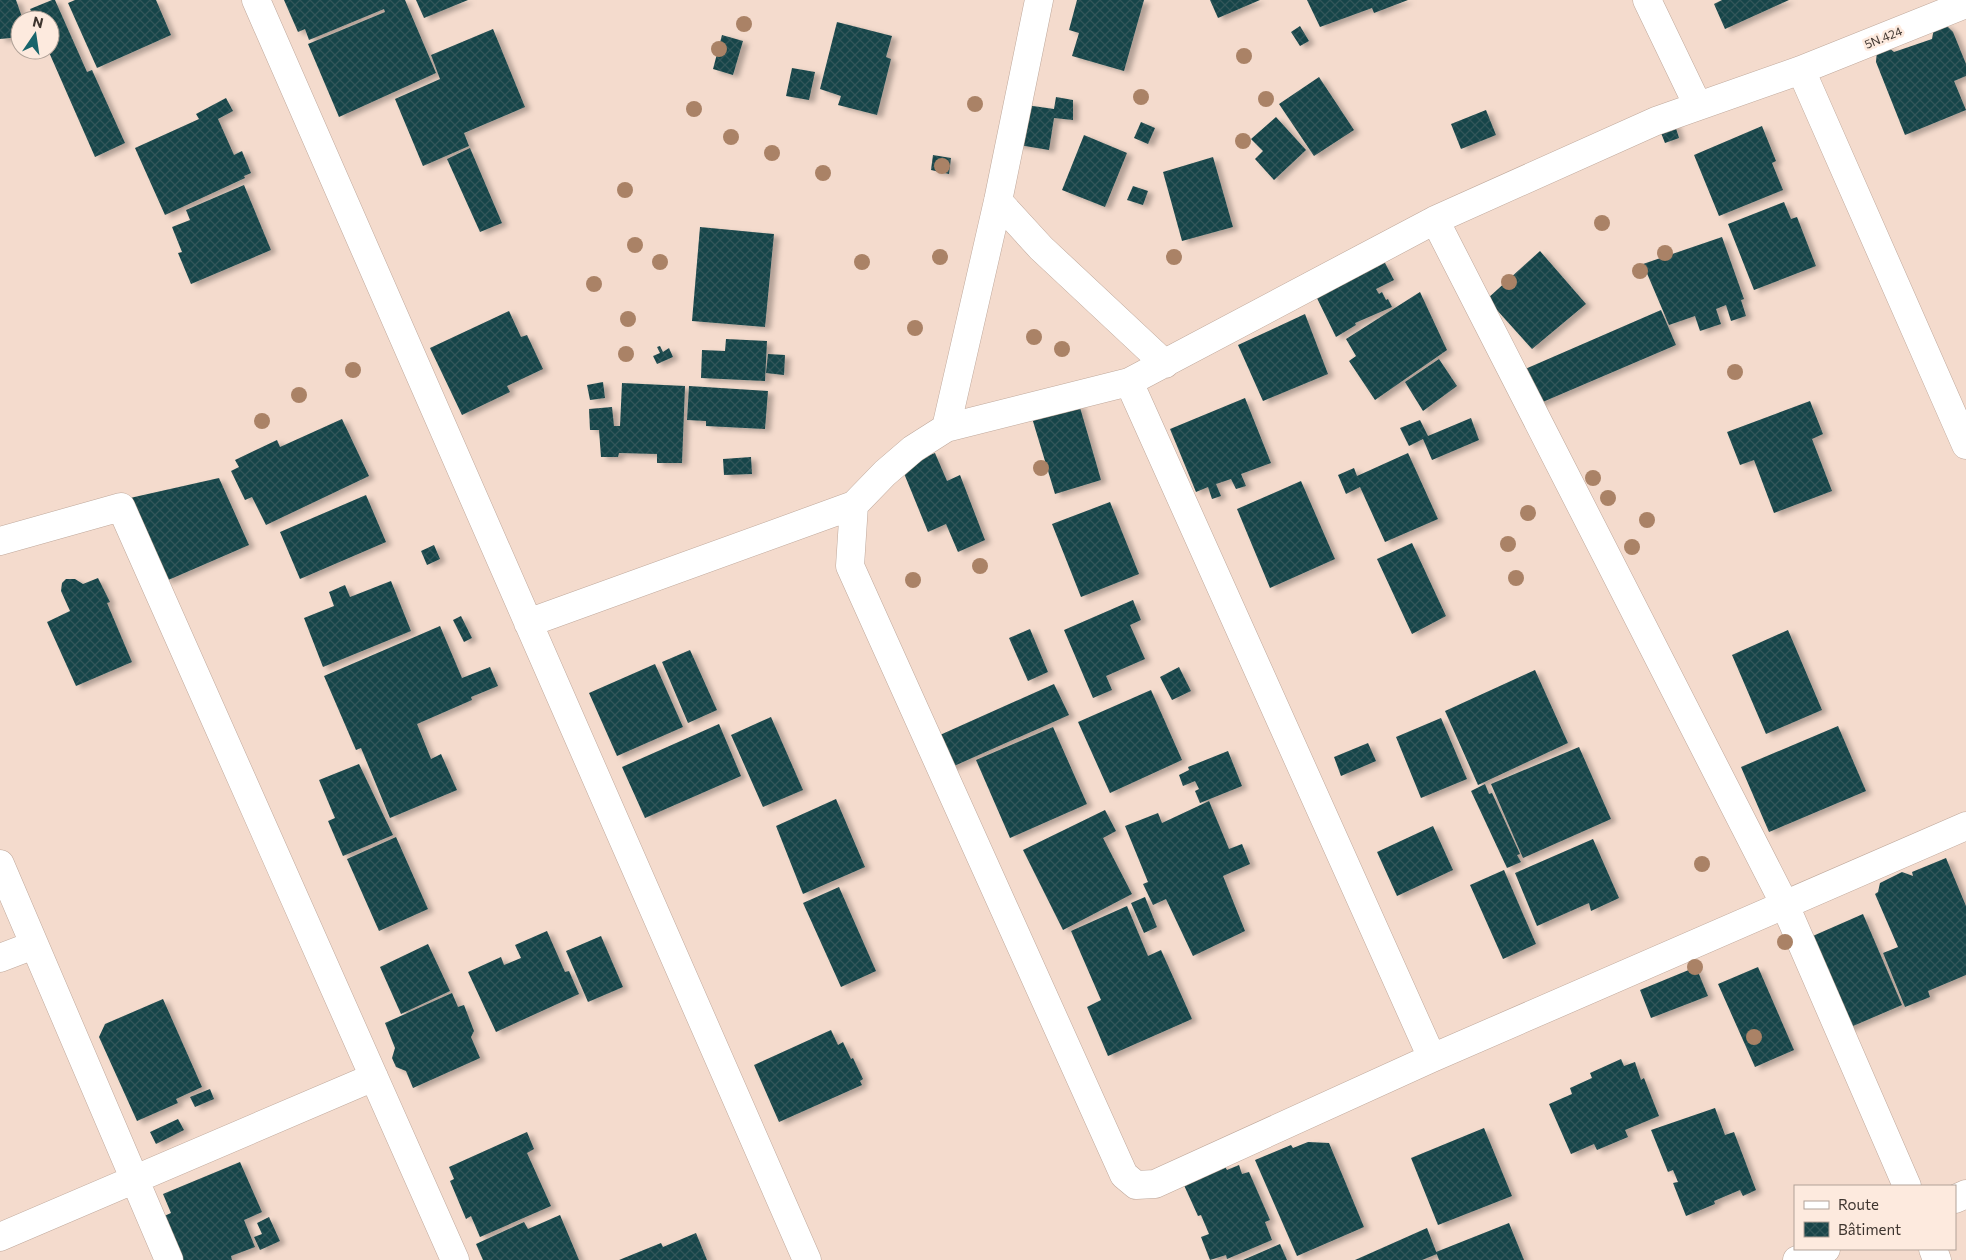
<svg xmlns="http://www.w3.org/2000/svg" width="1966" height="1260" viewBox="0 0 1966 1260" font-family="Commissioner,sans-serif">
<defs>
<pattern id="building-cross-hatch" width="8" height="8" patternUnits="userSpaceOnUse" patternTransform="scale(1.25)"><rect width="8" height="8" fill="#184448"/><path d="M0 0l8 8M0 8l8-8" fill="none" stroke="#32575a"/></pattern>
<filter id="shadow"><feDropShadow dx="5.5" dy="3" stdDeviation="2.5" flood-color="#0004"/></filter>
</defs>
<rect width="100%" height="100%" fill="#f4dbcd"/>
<path fill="url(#building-cross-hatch)" filter="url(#shadow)" d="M0,0H16L23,20H20V37L0,39Z
M52,0H55L87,72L92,70L125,143L95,157L48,50H50V20H35L30,9Z
M75,0H156L171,35L97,68L68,3Z
M284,0H405L436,73L339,117L308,44L385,12L384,9L309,40L305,29L298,32Z
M416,0H468L424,18Z
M1077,0H1144L1124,71L1072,56L1079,33L1069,30Z
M1210,0H1260L1218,18Z
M1307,0H1408L1374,13L1372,8L1320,27Z
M1722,0H1789L1725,29L1714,4Z
M837,22L892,36L886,57L891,59L877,115L838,105L841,96L820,89Z
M1945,24L1953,32L1966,64V76L1954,81L1966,110L1905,135L1876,62L1877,50L1888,47L1894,52L1932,39L1934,28Z
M1300,26L1309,41L1300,46L1291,32Z
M493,29L525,107L464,133L469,146L423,166L395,99L440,79L431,55Z
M722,35L743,41L733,75L713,69Z
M792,68L815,72L809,100L786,96Z
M1319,77L1354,130L1314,156L1279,104Z
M1056,97L1073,100V120L1054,118L1049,150L1013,144L1026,105L1054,109Z
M226,98L233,111L218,119L234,155L242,151L251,173L244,176L245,178L165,215L135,148L199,119L196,114Z
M1486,110L1496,135L1461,149L1451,124Z
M1276,117L1306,150L1274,180L1255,159L1263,151L1251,139Z
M1141,122L1155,128L1148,144L1134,138Z
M1674,122L1679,138L1665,143L1659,128Z
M1762,126L1776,161L1772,163L1783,190L1719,216L1694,155Z
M1084,135L1127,153L1105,207L1062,190Z
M470,148L502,223L480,232L447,159Z
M933,155L951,158L949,174L931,170Z
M1213,157L1233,227L1182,241L1163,172Z
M244,185L271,250L191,284L178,253L182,252L172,227L190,220L186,210Z
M1133,186L1148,191L1143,205L1127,200Z
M1784,202L1791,219L1797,217L1816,266L1754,290L1728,224Z
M700,227L774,234L765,327L692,321Z
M1722,237L1744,299L1741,300L1746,316L1731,321L1726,305L1716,309L1721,324L1700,331L1695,316L1669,325L1643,264Z
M1540,251L1586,304L1532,349L1487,299Z
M1384,261L1394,280L1376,289L1379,294L1382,292L1386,300L1388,299L1392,307L1355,323L1356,325L1336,337L1314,292Z
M1420,292L1447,350L1375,400L1349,361L1356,356L1346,339Z
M1661,310L1676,345L1531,407L1516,373Z
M509,311L521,337L527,335L543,369L507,386L510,392L462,415L430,348Z
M1305,314L1328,374L1263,401L1238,345Z
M726,339L767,341L765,381L701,378L702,350L725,351Z
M660,346L663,352L669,348L673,357L657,364L653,356L660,353L657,347Z
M768,354L785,355L784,375L766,373Z
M1439,359L1457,386L1423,411L1405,382Z
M603,382L605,398L590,400L587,385Z
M622,383L685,386L682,463H657V454L619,453L618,457H601L599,430H590L589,409L612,407L614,426H620Z
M689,386L768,391L765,429L706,426V421L687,420Z
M1245,398L1271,463L1241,474L1246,486L1236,489L1231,479L1216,484L1221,496L1212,499L1208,487L1196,492L1170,429Z
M1810,401L1823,434L1812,439L1832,491L1774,513L1754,460L1740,465L1727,432Z
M1079,404L1101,480L1055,494L1032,418Z
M1471,418L1479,440L1432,460L1423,439L1409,446L1400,428L1420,420L1428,436Z
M342,419L369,476L266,525L252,497L245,500L231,471L239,467L235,460L277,440L280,447Z
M935,453L947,481L960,475L985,540L958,552L946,524L928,532L901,466Z
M1408,453L1438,519L1385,542L1360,487L1346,494L1338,475L1354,468L1357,476Z
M751,457L752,474L724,475L723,459Z
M219,478L249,545L166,581L130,498Z
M1301,481L1335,559L1270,588L1237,509Z
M366,495L386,542L300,579L280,532Z
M1110,502L1139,574L1081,597L1052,524Z
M1412,543L1446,616L1412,634L1377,559Z
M434,545L440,559L427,565L421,551Z
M98,578L110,602L107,603L132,662L76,686L47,622L70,611L61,591L62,583L66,579H75L83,584Z
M391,581L411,631L323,667L304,618L334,606L329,592L345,585L350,597Z
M1133,600L1141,620L1130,625L1145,659L1106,676L1112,690L1093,698L1064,630Z
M461,616L472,638L464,642L453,620Z
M440,626L462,678L490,667L498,686L471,697L472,700L417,724L431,759L441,754L457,790L390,818L361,748L356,750L324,676Z
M1030,629L1048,672L1028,681L1009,638Z
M1788,630L1822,710L1766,734L1732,655Z
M690,650L717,710L688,723L662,662Z
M655,664L683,727L617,756L589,693Z
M1179,667L1191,691L1172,700L1160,677Z
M1535,670L1568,743L1478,785L1445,711Z
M1054,684L1069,715L945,770L931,739Z
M1151,690L1182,760L1110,793L1078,722Z
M771,717L803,790L763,807L731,735Z
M1441,718L1467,779L1421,798L1396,737Z
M719,724L741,776L645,818L622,767Z
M1838,726L1866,791L1769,832L1741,767Z
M1053,727L1087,804L1010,838L976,760Z
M1368,743L1376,761L1341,776L1334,757Z
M1579,747L1611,819L1523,858L1491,784Z
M1228,751L1242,786L1200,803L1195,791L1199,789L1195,781L1183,786L1179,775L1189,770L1188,767Z
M359,764L393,835L343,856L328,821L335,818L319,780Z
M1485,784L1489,794L1492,793L1520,854L1517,855L1521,862L1507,868L1471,791Z
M836,799L865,867L803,894L776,826Z
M1209,801L1229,849L1242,844L1250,864L1223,876L1245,931L1193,956L1166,899L1153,905L1143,884L1148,882L1125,826L1158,813L1162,823Z
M1105,810L1116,831L1103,838L1132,894L1063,930L1023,850Z
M1433,826L1453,870L1397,896L1377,852Z
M396,837L428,909L379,931L347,859Z
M1593,839L1619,898L1591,911L1589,903L1537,926L1515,873Z
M1946,858L1966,906V975L1928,991L1930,997L1905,1007L1883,953L1898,947L1875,894L1878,892L1880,883L1902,872L1913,876L1912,872Z
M1504,870L1536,944L1503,959L1470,885Z
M839,887L876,971L841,987L803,903Z
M1145,897L1157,927L1144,933L1131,903Z
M1127,906L1148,956L1161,950L1192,1019L1108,1056L1087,1007L1101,1000L1071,931Z
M1863,914L1902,1005L1846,1029L1806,939Z
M547,931L565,972L569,971L579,994L496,1032L468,972L501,957L504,965L521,958L515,945Z
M601,936L623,987L588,1002L566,951Z
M428,944L450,991L401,1014L380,967Z
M1696,967L1708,996L1651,1018L1640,990Z
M1758,967L1794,1050L1755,1067L1718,984Z
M452,993L458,1007L464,1005L474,1031L471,1037L480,1058L413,1088L406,1071L396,1067L392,1058L395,1048L385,1023Z
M163,999L202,1087L176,1099L178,1103L137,1121L99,1037L105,1024Z
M831,1030L838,1045L843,1042L851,1059L853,1058L863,1079L860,1081L862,1085L779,1122L754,1065Z
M1621,1059L1624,1066L1635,1062L1641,1080L1644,1078L1659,1116L1625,1130L1628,1137L1597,1150L1594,1144L1571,1154L1549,1104L1572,1094L1570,1088L1592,1078L1590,1073Z
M210,1089L214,1099L195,1107L190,1097Z
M1715,1108L1725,1135L1734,1132L1756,1190L1743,1196L1740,1190L1714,1201L1715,1204L1686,1216L1673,1183L1678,1182L1673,1170L1668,1172L1651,1130Z
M178,1119L184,1130L156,1144L150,1132Z
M1484,1128L1512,1196L1438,1225L1411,1158Z
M527,1132L534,1149L527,1153L551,1206L480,1237L471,1216L466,1219L450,1181L454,1179L449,1167Z
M1308,1142L1329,1143L1364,1227L1297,1256L1255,1160L1291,1145L1293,1148Z
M240,1162L262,1212L244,1220L255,1247L231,1256L232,1260H175L162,1217L171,1213L163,1194Z
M1224,1165L1227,1170L1239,1165L1242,1174L1249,1172L1270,1220L1265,1222L1272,1240L1227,1259L1226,1255L1210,1260L1201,1237L1209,1234L1201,1215L1198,1216L1183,1183Z
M560,1215L579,1260H483L476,1244L524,1222L528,1229Z
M269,1217L280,1241L260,1250L254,1237L262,1234L257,1223Z
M1509,1223L1524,1260H1439L1436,1252Z
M1427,1228L1437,1254L1422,1260H1355Z
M696,1233L707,1260H619L661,1243L663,1247Z
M1280,1244L1287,1260H1243Z"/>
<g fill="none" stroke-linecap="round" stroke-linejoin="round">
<g stroke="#bfa89b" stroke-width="29">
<path id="minor" d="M256,0L807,1260
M1039,0L998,201L946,428L913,449L885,473L854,505L850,566L1124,1175L1136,1185L1155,1184L1432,1058L1966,826
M1647,0L1698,106
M1801,70L1966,445
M998,201L1041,248L1165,364
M1435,220L1785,905L1907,1186
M1129,382L1432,1058
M946,428L1129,382L1435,220L1656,121L1801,70L1966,4
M0,541L121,507L455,1260
M528,623L854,505
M0,864L169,1260
M0,958L34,945
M1955,1199L1966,1194
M0,1237L374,1077
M1933,1249L1937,1260
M1797,1260L1826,1249"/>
</g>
<use href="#minor" stroke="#fff" stroke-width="28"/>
</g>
<g fill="#aa8266">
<circle cx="744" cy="24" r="8"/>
<circle cx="719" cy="49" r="8"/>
<circle cx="1244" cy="56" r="8"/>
<circle cx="1141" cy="97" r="8"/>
<circle cx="1266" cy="99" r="8"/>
<circle cx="975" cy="104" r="8"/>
<circle cx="694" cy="109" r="8"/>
<circle cx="731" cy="137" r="8"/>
<circle cx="1243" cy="141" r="8"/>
<circle cx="772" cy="153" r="8"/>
<circle cx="942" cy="166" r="8"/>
<circle cx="823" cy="173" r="8"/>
<circle cx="625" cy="190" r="8"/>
<circle cx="1602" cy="223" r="8"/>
<circle cx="635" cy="245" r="8"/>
<circle cx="1665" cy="253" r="8"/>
<circle cx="940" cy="257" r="8"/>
<circle cx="1174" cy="257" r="8"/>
<circle cx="660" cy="262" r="8"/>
<circle cx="862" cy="262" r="8"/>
<circle cx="1640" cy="271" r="8"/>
<circle cx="1509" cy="282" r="8"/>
<circle cx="594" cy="284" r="8"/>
<circle cx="628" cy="319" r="8"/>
<circle cx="915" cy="328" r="8"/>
<circle cx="1034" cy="337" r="8"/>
<circle cx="1062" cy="349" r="8"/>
<circle cx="626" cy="354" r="8"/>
<circle cx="353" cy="370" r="8"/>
<circle cx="1735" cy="372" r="8"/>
<circle cx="299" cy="395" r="8"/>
<circle cx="262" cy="421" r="8"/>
<circle cx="1041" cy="468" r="8"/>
<circle cx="1593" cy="478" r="8"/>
<circle cx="1608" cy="498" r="8"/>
<circle cx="1528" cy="513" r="8"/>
<circle cx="1647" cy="520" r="8"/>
<circle cx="1508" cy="544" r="8"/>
<circle cx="1632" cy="547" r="8"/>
<circle cx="980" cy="566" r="8"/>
<circle cx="1516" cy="578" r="8"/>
<circle cx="913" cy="580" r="8"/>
<circle cx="1702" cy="864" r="8"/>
<circle cx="1785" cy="942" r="8"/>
<circle cx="1695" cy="967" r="8"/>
<circle cx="1754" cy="1037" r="8"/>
</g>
<g text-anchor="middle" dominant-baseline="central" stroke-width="5" stroke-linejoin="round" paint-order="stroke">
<g font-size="12" fill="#3e352f" stroke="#fdeade">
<text transform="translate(1883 37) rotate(-22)">5N.424</text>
</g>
</g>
<rect x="1794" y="1185" width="162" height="65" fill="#fdeade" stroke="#b1a298"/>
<rect x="1804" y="1201" width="25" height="8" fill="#ffffff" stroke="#b1a298"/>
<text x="1838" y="1210" font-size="15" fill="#3e352f">Route</text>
<rect x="1804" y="1222" width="25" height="15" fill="url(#building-cross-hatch)" stroke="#b1a298"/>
<text x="1838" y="1235" font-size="15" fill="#3e352f">Bâtiment</text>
<g transform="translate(35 35) rotate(13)"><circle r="24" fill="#fdeade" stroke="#b1a298"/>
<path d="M0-4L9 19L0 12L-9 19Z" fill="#18656c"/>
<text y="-8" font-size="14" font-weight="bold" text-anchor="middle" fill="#3e352f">N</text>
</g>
</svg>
